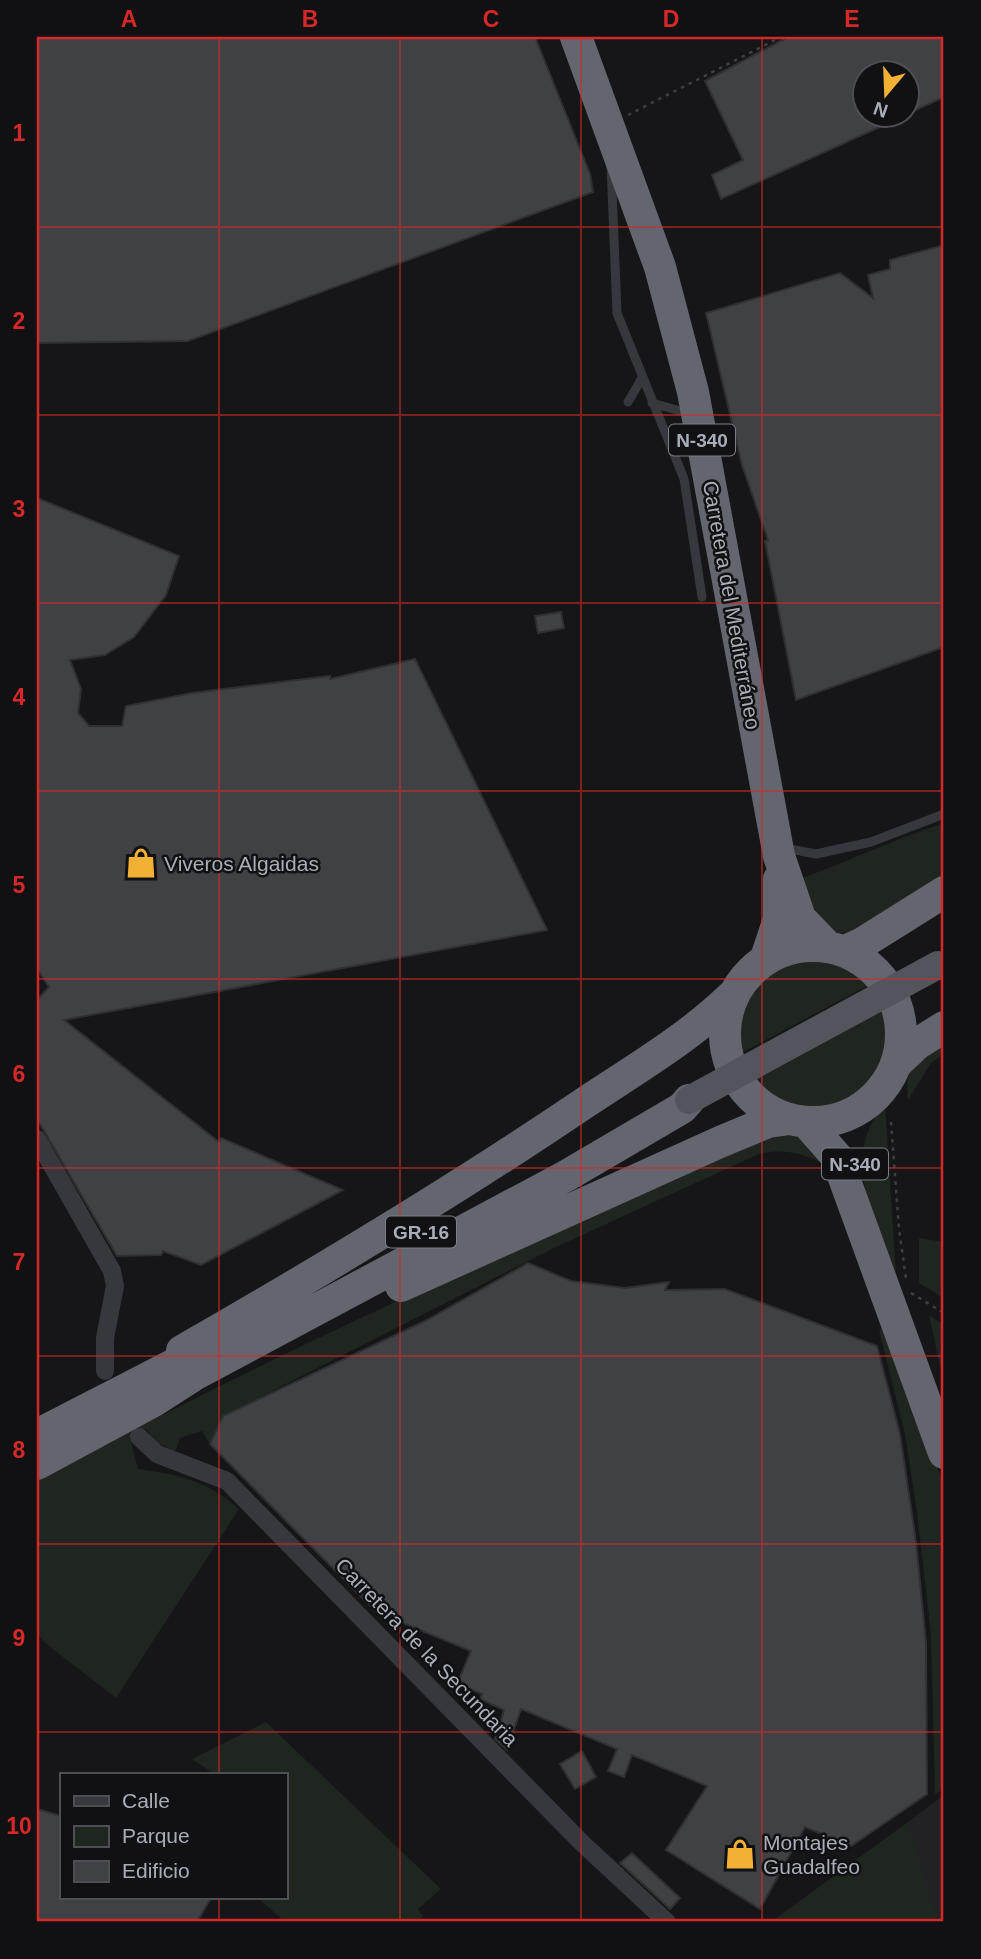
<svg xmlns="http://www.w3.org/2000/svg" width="981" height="1959" viewBox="0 0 981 1959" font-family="Helvetica,sans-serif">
<rect width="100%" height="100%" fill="#161618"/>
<path fill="#222225" d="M944,1795V1922H772L908,1822Z"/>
<path fill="#1e261f" d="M944,823V878L860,929L838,934L815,920L800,879C849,861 895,839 944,823Z
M814,959L843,965L869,985L743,1052C725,1004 769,961 814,959Z
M883,1009C905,1096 798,1144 754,1079Z
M944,1039V1054L931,1063L908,1100C904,1063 916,1059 944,1039Z
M885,1105L896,1274C873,1225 840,1151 885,1105Z
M787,1131L801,1135L826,1165C803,1153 784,1148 759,1154L558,1246L223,1416L210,1444L202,1431L180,1438L175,1452L156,1442L146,1429L130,1438L138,1469C180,1475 206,1480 239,1509L116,1698L45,1643L37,1633V1481C280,1349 532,1237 787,1131Z
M919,1238L944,1242V1298L919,1283Z
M929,1315L944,1325V1385Z
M887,1325L910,1401L944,1484V1789L935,1794L931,1634L917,1513L905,1434L879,1330Z
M266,1722L441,1889L418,1909L423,1916L419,1922H285L258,1898H285V1775H216L192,1759Z
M908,1822L938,1922H771Z"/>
<path fill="#404145" stroke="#303034" stroke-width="2" d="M37,37H535L590,174L593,192L188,341L37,343Z
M788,37H944V97L907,114V74H865V116H904L721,199L712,175L743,160L705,81Z
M944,245V647L796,700L765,541L768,540L742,465L706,313L840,273L873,298L868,275L890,269V260Z
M37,498L179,556L166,595L134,637L105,655L70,660L81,689L78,713L89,726H122L126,706L192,693L330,676V679L415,659L547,930L64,1020L219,1142L221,1138L343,1190L201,1265L163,1251L161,1255L117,1256L37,1119V1000L49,987L37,969Z
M561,612L564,628L538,633L535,616Z
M528,1263L571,1281L625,1288L669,1282L665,1290L725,1289L877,1346L900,1434L916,1542L926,1643L927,1794L851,1846L805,1827L760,1909L666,1850L707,1786L632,1755L624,1777L608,1771L617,1749L521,1709L507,1750L495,1739L504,1710L480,1699L482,1694L457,1684L471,1651L376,1612L210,1444L223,1416L425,1321Z
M582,1751L596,1777L575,1789L560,1764Z
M37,1809L61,1816V1898H211L197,1922H37Z
M632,1853L680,1898L670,1909L620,1863Z"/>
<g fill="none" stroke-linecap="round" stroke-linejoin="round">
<path stroke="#3d3f44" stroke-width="2.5" stroke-dasharray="3.5 5" stroke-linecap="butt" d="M628,115L781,37
M891,1122L899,1229L906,1278
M911,1293L944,1313"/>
<path stroke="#37383d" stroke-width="9" d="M611,165L617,313L684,479L702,597
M628,402L642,378
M652,403L691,414
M785,848L816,854L871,842L944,814"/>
<path stroke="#37383d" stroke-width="18" d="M37,1139L112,1271L115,1286L105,1338V1371
M139,1437L157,1454L227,1481L582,1843L667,1922"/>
<path stroke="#63666e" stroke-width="32" d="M576,37L660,267L693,392L779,856L800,918L827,946
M725 1034a88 88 0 1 1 176 0a88 88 0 1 1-176 0Z
M845,951L861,944L944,892
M766,958L779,919V879
M898,1062L917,1044L944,1027
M806,1122L836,1156L944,1453
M401,1286L720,1142L768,1122L790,1119
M182,1351C318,1273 453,1192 583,1104C634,1070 689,1038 733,995
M37,1435L206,1348
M37,1464L152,1402L194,1375L566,1176L682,1108L689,1100"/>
<path stroke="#53555c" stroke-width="28" d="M689,1100L938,965"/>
</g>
<path fill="none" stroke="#d62828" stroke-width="2" stroke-opacity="0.55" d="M219,37V1775M400,37V1922M581,37V1922M762,37V1922M37,227H944M37,415H944M37,603H944M37,791H944M37,979H944M37,1168H944M37,1356H944M37,1544H944M37,1732H944M219,1898V1922"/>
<defs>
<g id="shop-bare" transform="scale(2.415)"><path d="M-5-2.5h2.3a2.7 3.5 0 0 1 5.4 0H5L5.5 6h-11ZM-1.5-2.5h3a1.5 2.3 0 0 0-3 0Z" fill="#f2b134" stroke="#111113" stroke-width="2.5" paint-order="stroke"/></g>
</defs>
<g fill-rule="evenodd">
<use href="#shop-bare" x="141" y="863"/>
<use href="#shop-bare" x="740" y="1854"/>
</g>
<g text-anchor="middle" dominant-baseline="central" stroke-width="5" stroke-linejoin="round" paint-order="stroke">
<g fill="#111113" stroke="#7b7e86" stroke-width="2">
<rect x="669" y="424.5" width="66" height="31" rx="5"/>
<rect x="822" y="1148.5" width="66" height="31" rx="5"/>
<rect x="386" y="1216.5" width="70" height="31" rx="5"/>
</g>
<g font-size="19" font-weight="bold" fill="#a8adb8">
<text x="702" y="440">N-340</text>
<text x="855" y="1164">N-340</text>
<text x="421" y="1232">GR-16</text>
</g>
<g font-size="21" fill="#a8adb8" stroke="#111113">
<text transform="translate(732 605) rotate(80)">Carretera del Mediterráneo</text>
<text transform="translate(427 1652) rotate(46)">Carretera de la Secundaria</text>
</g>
<g font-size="21" fill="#a8adb8" stroke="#111113" text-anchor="start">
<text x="164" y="863">Viveros Algaidas</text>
<text x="763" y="1842">Montajes<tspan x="763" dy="24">Guadalfeo</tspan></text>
</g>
</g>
<rect width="981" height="1959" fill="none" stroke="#111113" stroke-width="77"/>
<rect x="60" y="1773" width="228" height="126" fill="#111113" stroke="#4d4f55" stroke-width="2"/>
<rect x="74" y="1796" width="35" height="10" fill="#37383d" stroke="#4d4f55" stroke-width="2"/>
<text x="122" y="1808" font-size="21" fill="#a8adb8">Calle</text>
<rect x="74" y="1826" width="35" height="21" fill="#1e261f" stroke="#4d4f55" stroke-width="2"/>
<text x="122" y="1843" font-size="21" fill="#a8adb8">Parque</text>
<rect x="74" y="1861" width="35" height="21" fill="#404145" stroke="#4d4f55" stroke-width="2"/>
<text x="122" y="1878" font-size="21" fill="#a8adb8">Edificio</text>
<g transform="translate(886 94) rotate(199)"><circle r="33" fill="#111113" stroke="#4d4f55" stroke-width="2"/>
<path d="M0-5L12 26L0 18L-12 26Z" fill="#f2b134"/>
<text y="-10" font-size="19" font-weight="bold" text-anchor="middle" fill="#a8adb8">N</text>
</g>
<rect x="38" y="38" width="904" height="1882" fill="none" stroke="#d62828" stroke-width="2.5"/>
<g font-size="23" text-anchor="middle" font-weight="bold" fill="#d62828">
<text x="129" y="27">A</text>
<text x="310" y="27">B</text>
<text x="491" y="27">C</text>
<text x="671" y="27">D</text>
<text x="852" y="27">E</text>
<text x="19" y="141">1</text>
<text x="19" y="329">2</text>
<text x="19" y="517">3</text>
<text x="19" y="705">4</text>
<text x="19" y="893">5</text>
<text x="19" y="1082">6</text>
<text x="19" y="1270">7</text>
<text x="19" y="1458">8</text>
<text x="19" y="1646">9</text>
<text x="19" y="1834">10</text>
</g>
</svg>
